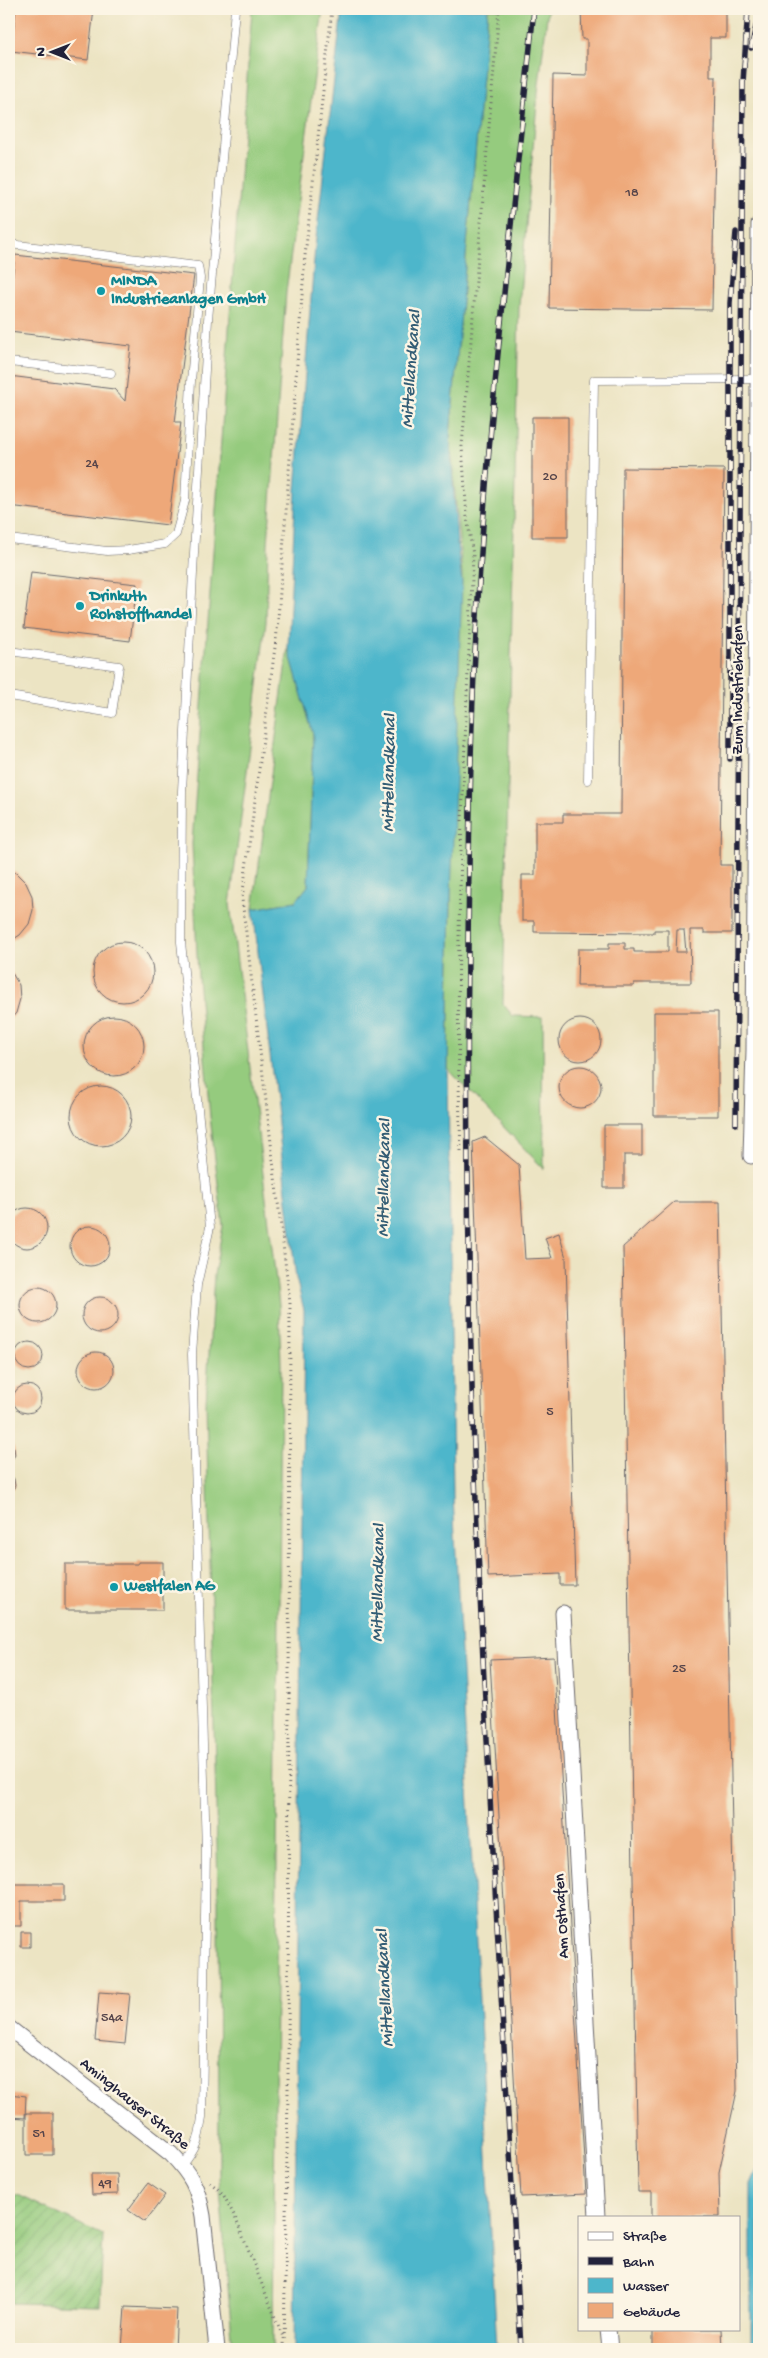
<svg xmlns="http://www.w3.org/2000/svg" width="768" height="2358" viewBox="0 0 768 2358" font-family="'Gochi Hand',sans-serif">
<defs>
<pattern id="garden-furrows" width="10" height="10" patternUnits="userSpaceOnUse" patternTransform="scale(1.25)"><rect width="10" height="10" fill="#95cb7e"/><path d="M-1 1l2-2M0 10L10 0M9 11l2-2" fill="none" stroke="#80ae6e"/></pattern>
</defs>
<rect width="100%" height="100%" fill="#fcf5e5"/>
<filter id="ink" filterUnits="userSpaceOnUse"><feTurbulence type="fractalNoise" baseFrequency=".02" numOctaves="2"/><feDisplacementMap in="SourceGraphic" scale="10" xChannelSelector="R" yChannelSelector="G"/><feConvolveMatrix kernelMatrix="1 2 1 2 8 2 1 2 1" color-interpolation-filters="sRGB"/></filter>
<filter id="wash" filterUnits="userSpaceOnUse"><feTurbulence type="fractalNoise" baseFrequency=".0096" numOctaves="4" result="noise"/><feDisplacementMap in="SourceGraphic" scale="20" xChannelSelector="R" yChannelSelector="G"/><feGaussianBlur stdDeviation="1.12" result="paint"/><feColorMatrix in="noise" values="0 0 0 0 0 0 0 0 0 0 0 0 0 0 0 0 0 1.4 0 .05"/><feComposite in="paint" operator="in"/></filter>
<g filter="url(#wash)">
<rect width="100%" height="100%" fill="#ece4c3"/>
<path fill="#95cb7e" stroke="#5c765c" d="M252,9H323L286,292L268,544L266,622L230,904L279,1305L281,1364L273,2349H233L219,2177L218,1887L206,1402L214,1275L223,1226L210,1117L198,977L192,844Z
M488,9H548L538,92L519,305L503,1004L513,1016L543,1017L544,1169L448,1069L453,791L462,574L450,436Z
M288,647L313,734L308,886L296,901L253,909Z"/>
<path fill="url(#garden-furrows)" stroke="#5c765c" d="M9,2195H18L103,2235L100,2305L9,2303Z"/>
<path fill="#4db6cb" stroke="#386c83" d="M342,9H488L450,436L457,543L462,582L451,896L448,1069L453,1496L497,2349H294L304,1310L296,1278L253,909L296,901L308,886L313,734L288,647L296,489L315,247Z
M759,2165V2349H751V2184Z"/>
<g id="blocks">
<path fill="#eea879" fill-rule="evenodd" d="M16,9H94L88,60L11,51Z
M581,9H726V38H710V77H716L712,310L549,308L553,75L587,76V39H582Z
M15,255L194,275L175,422H181L168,525L9,506V376L114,389L125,401L131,346L9,332V306Z
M532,417H568V537H532Z
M623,468L724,469L720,865H732V933H704V930H690L691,983H634V986H577L578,949H609V943H625V949H634V952H668V930H654V933L534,932V921H522V875H535V822H563V814H621ZM677,930H684L686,952H676Z
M31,572L137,584L130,641L24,628Z
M9,870L16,873L26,883L32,896L33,910L29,924L20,935L9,942Z
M93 972a30 30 0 1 1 60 0a30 30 0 1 1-60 0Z
M9,968L19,985L20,999L16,1013L9,1021Z
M654,1012H718V1116H654Z
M84 1046a30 30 0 1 1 60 0a30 30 0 1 1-60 0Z
M559 1040a21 21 0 1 1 42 0a21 21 0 1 1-42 0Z
M559 1087a21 21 0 1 1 42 0a21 21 0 1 1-42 0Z
M71 1116a30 30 0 1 1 60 0a30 30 0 1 1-60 0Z
M604,1125H642V1155H624V1188H604Z
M485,1137L519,1165L525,1259L552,1258L545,1238L559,1233L566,1258L575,1585H560V1574L488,1577L473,1142Z
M674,1202H720L737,2091L719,2172L720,2217H651V2192H638L623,1247Z
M7 1228a20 20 0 1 1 40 0a20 20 0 1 1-40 0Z
M70 1246a20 20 0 1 1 40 0a20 20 0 1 1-40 0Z
M20 1305a18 18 0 1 1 36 0a18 18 0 1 1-36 0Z
M82 1315a18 18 0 1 1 36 0a18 18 0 1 1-36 0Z
M15 1356a14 14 0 1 1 28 0a14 14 0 1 1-28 0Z
M78 1370a18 18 0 1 1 36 0a18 18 0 1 1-36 0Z
M13 1399a14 14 0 1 1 28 0a14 14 0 1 1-28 0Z
M9,1441L14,1448L15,1455L9,1464Z
M9,1472L14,1479L15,1486L9,1495Z
M138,1562H163V1610H65V1564H138Z
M554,1657L586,2194L521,2197L490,1660Z
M9,1884H64V1901H21V1926H12V1934H9Z
M21,1932H30V1947H21Z
M99,1992L130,1994L125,2044L95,2041Z
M9,2094L26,2096L25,2118L9,2117Z
M26,2113H53V2155H26Z
M91,2174H117L118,2194L92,2195Z
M148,2183L165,2195L145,2222L128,2210Z
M125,2307L177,2309L175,2349H122Z
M653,2329H721L722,2349H653Z"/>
</g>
</g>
<g filter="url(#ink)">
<use href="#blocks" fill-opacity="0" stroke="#69666b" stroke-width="1"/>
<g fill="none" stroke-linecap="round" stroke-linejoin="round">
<g stroke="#69666b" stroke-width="9">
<path id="lane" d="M9,244L198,266L200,278L191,381L185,501L176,534L165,544L128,550L107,551L9,539
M9,362L111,373
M9,651L119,666L112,713L9,696
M588,780L594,380L758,379
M182,2166C197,2148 199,2140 202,2117L206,1851L192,1354L197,1285L210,1227L181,942L182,791L194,553L208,320L235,9"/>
</g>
<g stroke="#69666b" stroke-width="17">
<path id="street" d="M751,1156L754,1050L759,224
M563,1613L597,2217
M9,2028L171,2154C191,2175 198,2187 203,2216L217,2349
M608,2329L610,2349"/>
</g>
<path stroke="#69666b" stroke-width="3" stroke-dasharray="1 4" stroke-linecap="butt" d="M461,1151C453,952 465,753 473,555L467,517L462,446L499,9
M210,2182L223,2194L235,2217L283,2337
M284,2349L288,2091L290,1303L242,899L277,632L305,256L332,9"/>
<use href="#lane" stroke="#fff" stroke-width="8"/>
<use href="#street" stroke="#fff" stroke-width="15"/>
<g stroke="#22223b" stroke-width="5.5">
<path id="rail" d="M751,48L759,15
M730,759V303L736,232
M736,1124L743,82L748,9
M521,2349C507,2083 489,1816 478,1549C466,1286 465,1023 471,760C477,508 508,259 534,9"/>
</g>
<use href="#rail" stroke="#fcf5e5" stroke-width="4" stroke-dasharray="11" stroke-linecap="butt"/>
</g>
</g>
<g fill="#0f9aa8" stroke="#fcf5e5" stroke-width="2">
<circle cx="101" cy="291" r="5"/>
<circle cx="80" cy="606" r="5"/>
<circle cx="114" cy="1587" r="5"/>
</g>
<g text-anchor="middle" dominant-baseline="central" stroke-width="5" stroke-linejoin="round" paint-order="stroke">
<g font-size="14" fill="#55444a">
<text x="632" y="193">18</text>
<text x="92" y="464">24</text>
<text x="550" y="477">20</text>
<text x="550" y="1412">5</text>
<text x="679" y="1669">25</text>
<text x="112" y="2018">54a</text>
<text x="39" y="2134">51</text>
<text x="105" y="2184">49</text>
</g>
<g font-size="16" font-weight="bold" fill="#0d838f" stroke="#fcf5e5" text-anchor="start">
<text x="111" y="282">MINDA<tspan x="111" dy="18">Industrieanlagen GmbH</tspan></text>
<text x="90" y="597">Drinkuth<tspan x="90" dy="18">Rohstoffhandel</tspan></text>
<text x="124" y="1587">Westfalen AG</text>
</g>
<g font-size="16" fill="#22223b" stroke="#fcf5e5">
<text transform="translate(739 690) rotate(-90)">Zum Industriehafen</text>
<text transform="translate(563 1916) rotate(-93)">Am Osthafen</text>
<text transform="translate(134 2105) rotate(39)">Aminghauser Straße</text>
</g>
<g font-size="18" font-style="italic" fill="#335d75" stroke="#fcf5e5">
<text transform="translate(412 369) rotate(-86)">Mittellandkanal</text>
<text transform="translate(390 773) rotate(-89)">Mittellandkanal</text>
<text transform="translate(385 1178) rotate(-89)">Mittellandkanal</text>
<text transform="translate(379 1583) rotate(-89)">Mittellandkanal</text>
<text transform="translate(386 1988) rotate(-93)">Mittellandkanal</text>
</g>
</g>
<rect width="768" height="2358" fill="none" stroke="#fcf5e5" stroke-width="30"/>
<rect x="578" y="2216" width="162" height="115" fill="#fcf5e5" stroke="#a5a1a1"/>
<rect x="588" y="2232" width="25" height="8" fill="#ffffff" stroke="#a5a1a1"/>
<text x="623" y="2240" font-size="15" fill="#22223b">Straße</text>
<rect x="588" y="2257" width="25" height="8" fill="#22223b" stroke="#a5a1a1"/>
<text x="623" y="2266" font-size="15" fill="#22223b">Bahn</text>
<rect x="588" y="2278" width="25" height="15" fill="#4db6cb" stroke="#a5a1a1"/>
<text x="623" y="2290" font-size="15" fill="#22223b">Wasser</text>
<rect x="588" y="2303" width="25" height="15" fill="#eea879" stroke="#a5a1a1"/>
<text x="623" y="2316" font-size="15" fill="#22223b">Gebäude</text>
<g transform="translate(52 52) rotate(270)" stroke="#fcf5e5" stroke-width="4" paint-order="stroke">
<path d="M0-4L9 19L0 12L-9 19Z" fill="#22223b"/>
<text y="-8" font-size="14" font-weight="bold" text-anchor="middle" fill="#22223b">N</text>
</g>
</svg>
